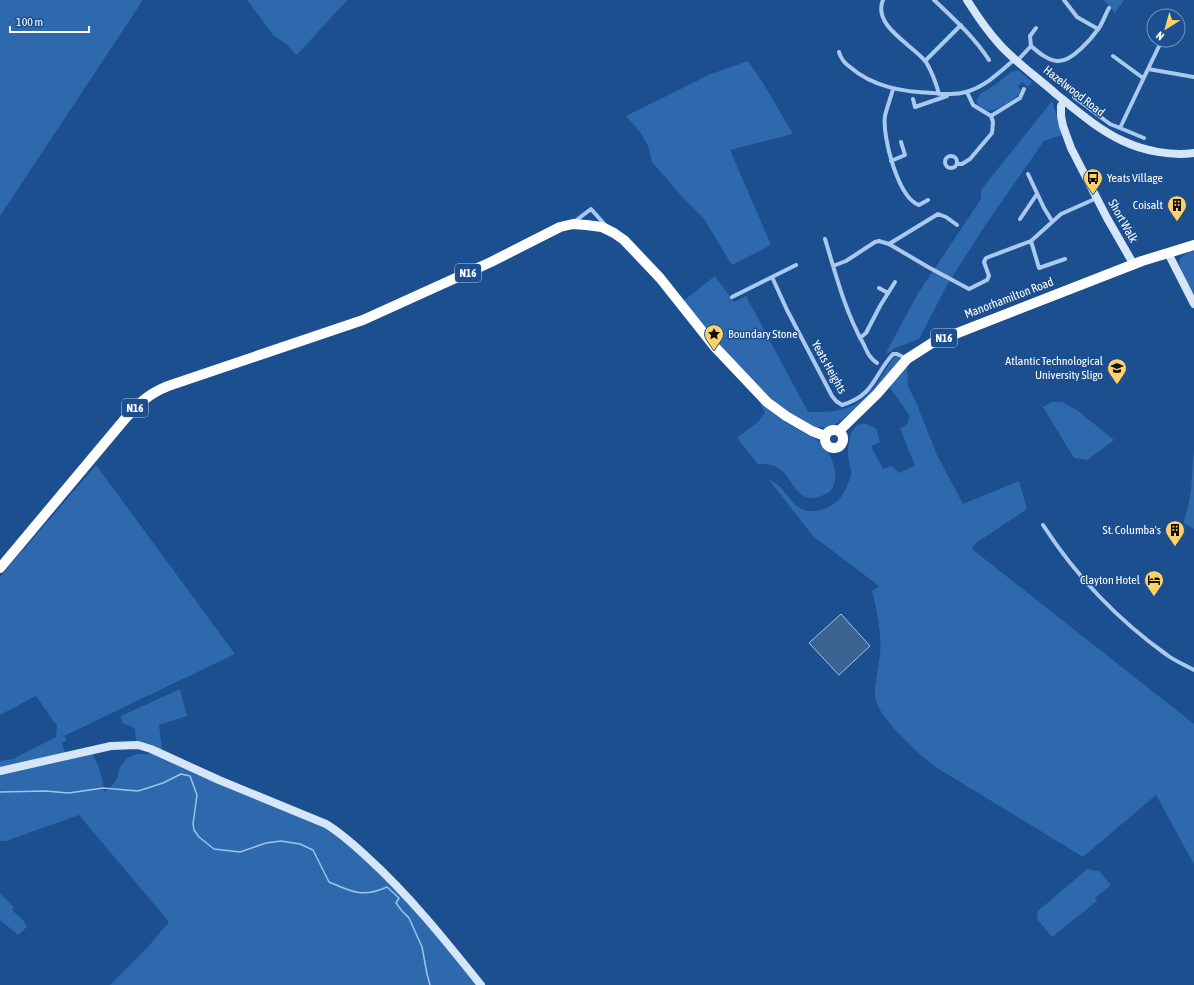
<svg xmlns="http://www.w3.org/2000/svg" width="1194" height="985" viewBox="0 0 1194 985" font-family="'Asap Condensed',sans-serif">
<rect width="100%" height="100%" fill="#1b4f8f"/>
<path fill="#2e69ad" d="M0,0H143L0,216Z
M247,0H347L297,55L286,44L274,36Z
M1104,0H1124L1115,13Z
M748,61L763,83L793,134L730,150L771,245L732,265L704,219L686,201L652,162L648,146L640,132L626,116L711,74Z
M1018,70L1032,82L1028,87L1022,82L1018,86L1021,92C1017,98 1011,100 1006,104C994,111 985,115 976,101L980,94L995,85L1011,72Z
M1052,101C1056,112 1058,124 1062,135L1044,141L986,224L947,285L919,339L895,348L887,354L886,353L917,295L981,199V190Z
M1194,251V294C1190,287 1176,266 1180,259C1183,254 1189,253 1194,251Z
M715,276L734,302L746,296L808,412C842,413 860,409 880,379C886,371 888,363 896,356L899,358L900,362C891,372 883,383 874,392C866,399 858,405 851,412C844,418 837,425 828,427C788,436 707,330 683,301Z
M907,365L908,386L916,402L937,455L963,504L1019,481L1027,509L976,543L972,549L1194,724V864L1156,795L1083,857L934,766C918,753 878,718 875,697C874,688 879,665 880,655C882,633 877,612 872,591L879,586L813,536L769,480C786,485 790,509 809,511C827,512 841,502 847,486C848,482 851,478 851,474C851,467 848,460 848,453C848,443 850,423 864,424C868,424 872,427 876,428L880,442L871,446L883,469L892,466L899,473L915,465L900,429L907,424L910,416L888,385Z
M755,394C763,402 772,413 782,420C793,428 808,433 819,442C829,450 837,466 835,480C834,486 832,491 826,494C819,497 812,500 805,497C801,495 797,490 794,487C784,470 778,463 758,464L737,438L759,421L765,412Z
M1051,402H1062L1078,411L1114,440L1087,460L1074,458L1043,407Z
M1194,447V529L1184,523V521L1188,507L1191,490Z
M96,465L235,654L64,736L67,740L62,743L65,753L0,769V761L13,759L56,737L57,726L36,696L0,715V577Z
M180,689L187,716L159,725L162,749L153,745L136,741L135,728L122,723L121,716Z
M92,753C99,767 103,776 104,792L109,789L117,779L120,767L127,758L137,754H155L334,831L385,877L424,920L478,985H110L148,947L169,922L79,815L6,841H0V773Z
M1087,869L1099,871L1111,885L1095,898L1097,901L1052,937L1037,919L1038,911Z
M0,893L14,907L12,910L24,921L27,927L18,935L0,920Z"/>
<path fill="#3c6290" stroke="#9cc4f0" d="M841,614L870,646L839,675L809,643Z"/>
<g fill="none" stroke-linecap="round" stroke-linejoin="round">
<path stroke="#9cc4f0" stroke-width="1.5" d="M0,792L45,791L69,793L103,788L138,791L163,783L181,774L190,776L197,795L193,824L194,830L199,837L214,849L240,852L266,843L281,841L300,844L313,850L329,882C352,892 363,898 387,887L399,898L396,903L402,911L409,918L422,947L427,974L430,985"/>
<path stroke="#a9c9ee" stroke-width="4" d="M883,0C872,26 913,45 926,62C932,72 936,83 939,94
M934,0C954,19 974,37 989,60
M1064,0L1077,17L1098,29
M1031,46L1030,36L1036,28
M839,52C841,59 844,63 850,67C873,87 903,92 933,93C945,94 955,95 966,92C986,86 1000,72 1015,59
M1113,56L1143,78
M925,61L961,25
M1017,61L1031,46C1038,52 1047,60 1057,61C1071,63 1092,38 1099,28C1103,22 1105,15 1109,8
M1148,69L1162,40
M893,89C891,97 887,107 885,116C882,136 898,198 919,205L928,200
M967,92L973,105L991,116L1020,98L1024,89
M1074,97L1110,124L1120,128
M913,99L915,107L947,96
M1144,138L1120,128L1148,69L1194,77
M945 162a6 6 0 1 1 12 0a6 6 0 1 1-12 0Z
M891,161L905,155L901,142
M957,164H962L970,159L992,133L993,122L991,116
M1028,174L1044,208L1052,221
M1020,219L1037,194
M574,222L591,209L606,226
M825,239C836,275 845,311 863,343C867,351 869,358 877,363
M1031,241L1039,268L1065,259
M889,244L938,214L946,217L957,225
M833,266L846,261L875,242L879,241L889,244L928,267L969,289L987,280L989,276L984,262L986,258L1031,241L1061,214L1097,198
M772,277L787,310L832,396L836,401L842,405C875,395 873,376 893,354H897L907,359
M879,288L888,293
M732,297L796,265
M860,338L866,333L880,306L895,282
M1043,525C1076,576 1118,620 1167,655C1175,661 1185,665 1194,670"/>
<path stroke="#d6e6fa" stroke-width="8" d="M967,0C977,16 988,32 1001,46C1018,64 1038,78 1056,94C1077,111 1099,130 1123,141C1144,151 1171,156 1194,153
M1064,101L1061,106V116L1063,126L1071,148L1107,218L1134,265
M1168,253L1194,304
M0,771L111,746L138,745L151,749L219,780L326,824C341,833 353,844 366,856C409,895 445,940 481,985"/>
<path stroke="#fff" stroke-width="10" d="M825 439a9 9 0 1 1 18 0a9 9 0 1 1-18 0Z
M839,431L877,394L907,359L932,343L1142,261L1194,245
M0,568L124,420C138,404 148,394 168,386L363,320L491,262L560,227L573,224L586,225L602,227L614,233L624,240L660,278L714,346L767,402L786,416L798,423L812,431L825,436"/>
</g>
<defs>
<g id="bus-pin" transform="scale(1)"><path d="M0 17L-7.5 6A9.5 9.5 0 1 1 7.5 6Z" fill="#ffd166" stroke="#1b4f8f"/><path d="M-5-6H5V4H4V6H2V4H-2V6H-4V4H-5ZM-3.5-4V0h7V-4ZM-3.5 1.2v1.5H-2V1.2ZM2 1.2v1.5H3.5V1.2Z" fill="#111"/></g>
<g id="building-pin" transform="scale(1)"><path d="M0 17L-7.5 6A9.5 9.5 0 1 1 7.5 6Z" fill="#ffd166" stroke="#1b4f8f"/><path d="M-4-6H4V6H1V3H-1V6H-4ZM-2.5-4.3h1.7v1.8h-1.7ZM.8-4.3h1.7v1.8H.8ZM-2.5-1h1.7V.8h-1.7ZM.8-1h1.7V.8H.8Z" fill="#111"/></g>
<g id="sight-pin" transform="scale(1)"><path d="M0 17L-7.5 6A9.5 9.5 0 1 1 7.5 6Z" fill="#ffd166" stroke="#1b4f8f"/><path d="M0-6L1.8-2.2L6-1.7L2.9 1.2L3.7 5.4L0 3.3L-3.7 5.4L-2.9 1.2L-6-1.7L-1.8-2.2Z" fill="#111"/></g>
<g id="university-pin" transform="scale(1)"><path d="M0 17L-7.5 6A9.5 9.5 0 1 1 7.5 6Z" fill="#ffd166" stroke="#1b4f8f"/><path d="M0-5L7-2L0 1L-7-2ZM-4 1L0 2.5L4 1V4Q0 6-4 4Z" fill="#111"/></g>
<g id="hotel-pin" transform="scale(1)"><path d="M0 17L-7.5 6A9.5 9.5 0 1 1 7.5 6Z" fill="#ffd166" stroke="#1b4f8f"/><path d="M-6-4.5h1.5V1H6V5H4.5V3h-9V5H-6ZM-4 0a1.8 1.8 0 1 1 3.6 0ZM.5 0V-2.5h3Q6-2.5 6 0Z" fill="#111"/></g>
</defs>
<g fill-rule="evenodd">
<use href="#bus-pin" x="1093" y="178"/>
<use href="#building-pin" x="1177" y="205"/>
<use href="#sight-pin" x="714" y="334"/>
<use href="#university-pin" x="1117" y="368"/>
<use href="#building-pin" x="1175" y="530"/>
<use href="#hotel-pin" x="1154" y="580"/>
</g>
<g text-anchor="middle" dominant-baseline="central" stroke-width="3" stroke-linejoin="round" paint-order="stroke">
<g fill="#1b4f8f" stroke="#bbcadd" stroke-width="1">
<rect x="455" y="264" width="26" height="18" rx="3"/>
<rect x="931" y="329" width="26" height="18" rx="3"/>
<rect x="122" y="399" width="26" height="18" rx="3"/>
</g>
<g font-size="11" font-weight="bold" fill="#fff">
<text x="468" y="273">N16</text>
<text x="944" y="338">N16</text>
<text x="135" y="408">N16</text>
</g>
<g font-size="12" fill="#fff" stroke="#1b4f8f">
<text transform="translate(1074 91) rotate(38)">Hazelwood Road</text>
<text transform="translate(1123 221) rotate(61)">Short Walk</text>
<text transform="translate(1009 298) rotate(-21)">Manorhamilton Road</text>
<text transform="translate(829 367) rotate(61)">Yeats Heights</text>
</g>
<g font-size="12" fill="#fff" stroke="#1b4f8f" text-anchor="end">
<text x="1107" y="178" text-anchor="start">Yeats Village</text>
<text x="1163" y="205">Coisalt</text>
<text x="728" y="334" text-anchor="start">Boundary Stone</text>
<text x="1103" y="361">Atlantic Technological<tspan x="1103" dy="14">University Sligo</tspan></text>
<text x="1161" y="530">St. Columba's</text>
<text x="1140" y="580">Clayton Hotel</text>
</g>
</g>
<g transform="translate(1166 28) rotate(217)"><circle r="19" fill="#1b4f8f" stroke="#7695bc"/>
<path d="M0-3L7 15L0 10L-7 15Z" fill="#ffd166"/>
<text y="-6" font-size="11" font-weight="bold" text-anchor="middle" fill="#ffffff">N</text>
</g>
<path d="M10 26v6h79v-6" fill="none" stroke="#ffffff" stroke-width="2"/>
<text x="16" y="26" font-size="12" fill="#ffffff" stroke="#1b4f8f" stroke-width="3" paint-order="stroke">100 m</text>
</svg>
